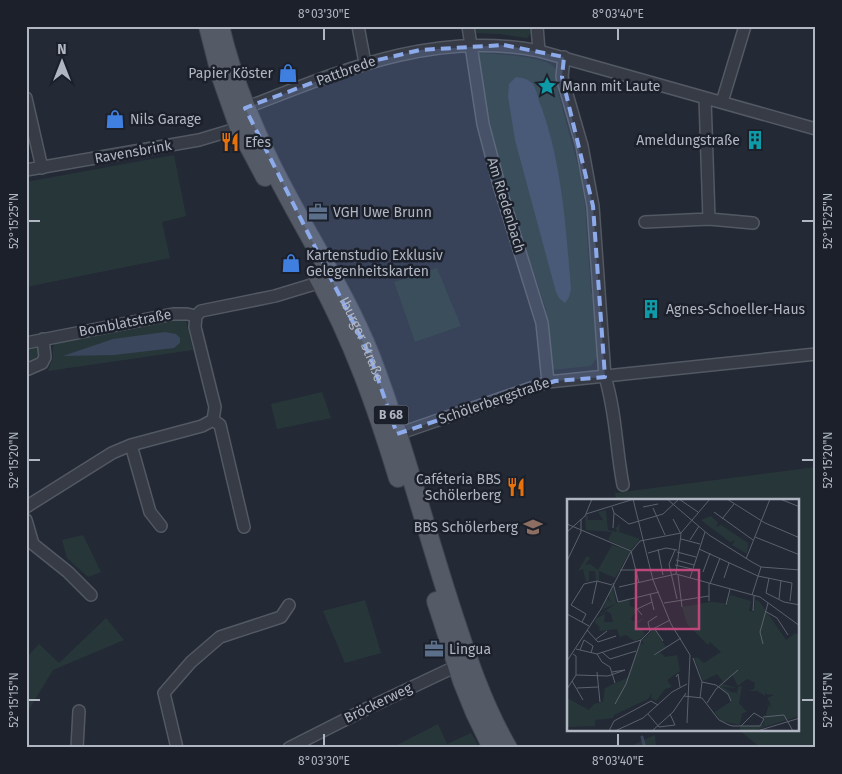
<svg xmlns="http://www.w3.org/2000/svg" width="842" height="774" viewBox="0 0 842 774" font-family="'Fira Sans',sans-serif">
<rect width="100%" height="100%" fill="#232935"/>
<path fill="#273739" d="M471,26H532V32L527,38L500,34L475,33L472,31Z
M478,53C494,54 542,56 553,66C559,71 559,80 561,88L558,92L581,177L585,206L591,292L595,297L598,356L591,366L552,370L543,316L546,310L504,182L489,118L485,114L476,62Z
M174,155L186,216L162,222L170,258L26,287V182Z
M437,268L461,326L415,342L394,282Z
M175,320L186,321L193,350L48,371L53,357V347L56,342Z
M33,346L39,348L41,357L36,362L26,364V347Z
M322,392L331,418L277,429L271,404Z
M816,467V748H761L739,730H798V500H616L615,493Z
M83,535L101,572L88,577L67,558L62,540Z
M365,600L381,653L345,663L323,611Z
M106,618L124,640L53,670L26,714V658L39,644L59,663Z
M438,724L447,744L471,733L480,748H398L397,745Z
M655,735L656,748H636L635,744Z"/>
<path fill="#39465c" d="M516,77C522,78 529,79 533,84C537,90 538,100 541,106C562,164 566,228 571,289L569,297L565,303L559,298L556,292L515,140L508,96L509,84Z
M165,332L176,334L180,338V343L174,348L114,355L63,356L113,339Z"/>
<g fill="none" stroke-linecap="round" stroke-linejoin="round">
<path stroke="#39465c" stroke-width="3" d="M642,737L645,748"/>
<g stroke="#535963" stroke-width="14">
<path id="minor" d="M358,26L365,63
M468,26L483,124L499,185L542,323L548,382
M537,26L539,51
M564,57L562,77L582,146L593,206L605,377C616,412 616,449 623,485
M26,98L42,168
M705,98L709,219
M722,102L745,26
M26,170L199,140L239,128L245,108C341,71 433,30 539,51L816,129
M645,222L709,219L753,223
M196,316L201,311L275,296L321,282
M26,343L173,314H187L196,316
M26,370L42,363L45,357L43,339
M213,420L220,425L244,527
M392,436L548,382L816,354
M131,445L150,512L161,526
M26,507L112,453L131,445L202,426L213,420L215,407L195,327L196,316
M26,520L33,544L68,572L91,595
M77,748L79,711
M177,748L164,693L191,662L220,637L281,617L289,605
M289,748L368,708L463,663"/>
</g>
<g stroke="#3f444f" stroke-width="20">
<g id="primary">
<path d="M208,26L221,77L239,128L265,177"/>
<path id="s1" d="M220,26C231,74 249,118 270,162C302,228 344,289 371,357C402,438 424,524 451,607C467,656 482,703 508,748"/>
<path d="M317,275C353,341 376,406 398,478"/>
<path d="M436,601L462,681L475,713L492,748"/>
</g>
</g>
<use href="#minor" stroke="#363b46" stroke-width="11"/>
<use href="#primary" stroke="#545a66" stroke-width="18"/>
</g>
<path fill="#8daaeb" fill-opacity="0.2" stroke="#8daaeb" stroke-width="4" stroke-dasharray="10 6" stroke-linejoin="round" d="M504,45L564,57L562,77L593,206L605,377L555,381L397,434L370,356L245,108L365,63L420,50Z"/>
<path fill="none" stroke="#b0b6c2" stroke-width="2" d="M324,28V40M618,28V40M28,221H40M802,221H814M28,460H40M802,460H814M28,700H40M802,700H814M324,734V746M618,734V746"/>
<defs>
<g id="shop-bare" transform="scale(1.5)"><path d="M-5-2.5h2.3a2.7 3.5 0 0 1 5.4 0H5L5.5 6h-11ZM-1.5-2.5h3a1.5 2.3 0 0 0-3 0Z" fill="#3f7fe0" stroke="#1b202a" stroke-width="2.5" paint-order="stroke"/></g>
<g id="sight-bare" transform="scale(1.5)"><path d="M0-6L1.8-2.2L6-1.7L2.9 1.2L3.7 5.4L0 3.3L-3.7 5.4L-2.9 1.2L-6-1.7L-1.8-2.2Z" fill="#0f9aa8" stroke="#1b202a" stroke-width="2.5" paint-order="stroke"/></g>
<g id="building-bare" transform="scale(1.5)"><path d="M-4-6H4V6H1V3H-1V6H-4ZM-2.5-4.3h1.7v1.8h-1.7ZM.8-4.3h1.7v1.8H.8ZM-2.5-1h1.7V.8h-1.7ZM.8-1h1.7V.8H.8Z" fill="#0f9aa8" stroke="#1b202a" stroke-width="2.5" paint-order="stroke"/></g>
<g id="restaurant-bare" transform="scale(1.5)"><path d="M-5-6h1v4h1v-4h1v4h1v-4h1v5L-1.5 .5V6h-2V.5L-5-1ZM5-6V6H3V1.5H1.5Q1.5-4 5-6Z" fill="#e8710a" stroke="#1b202a" stroke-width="2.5" paint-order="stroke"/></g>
<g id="office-bare" transform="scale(1.5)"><path d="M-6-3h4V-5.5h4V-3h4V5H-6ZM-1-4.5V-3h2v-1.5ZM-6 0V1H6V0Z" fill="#5c6f8a" stroke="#1b202a" stroke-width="2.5" paint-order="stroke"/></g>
<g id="school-bare" transform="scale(1.5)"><path d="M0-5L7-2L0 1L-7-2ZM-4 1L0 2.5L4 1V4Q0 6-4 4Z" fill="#8d6e63" stroke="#1b202a" stroke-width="2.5" paint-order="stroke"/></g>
</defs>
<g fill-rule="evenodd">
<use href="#shop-bare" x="288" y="73"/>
<use href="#sight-bare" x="547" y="86"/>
<use href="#shop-bare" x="115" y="119"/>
<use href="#building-bare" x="755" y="140"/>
<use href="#restaurant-bare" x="230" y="142"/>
<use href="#office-bare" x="318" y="212"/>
<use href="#shop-bare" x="291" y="263"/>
<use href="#building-bare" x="651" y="309"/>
<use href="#restaurant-bare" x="516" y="487"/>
<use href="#school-bare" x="533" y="527"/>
<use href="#office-bare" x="434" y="649"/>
</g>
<g text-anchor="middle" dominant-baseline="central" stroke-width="5" stroke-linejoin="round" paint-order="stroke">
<rect fill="#1b202a" stroke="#838994" stroke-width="1" x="373.5" y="405.5" width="35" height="19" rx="4"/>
<g font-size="12" font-weight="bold" fill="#b0b6c2">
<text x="391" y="415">B 68</text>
</g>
<g font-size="14" fill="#b0b6c2" stroke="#1b202a">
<text transform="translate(346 71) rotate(-20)">Pattbrede</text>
<text transform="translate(133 152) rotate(-10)">Ravensbrink</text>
<text transform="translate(506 205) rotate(73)">Am Riedenbach</text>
<text transform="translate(125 323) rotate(-11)">Bomblatstraße</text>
<text stroke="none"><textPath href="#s1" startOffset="345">Iburger Straße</textPath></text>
<text transform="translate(494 401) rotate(-19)">Schölerbergstraße</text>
<text transform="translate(378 703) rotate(-26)">Bröckerweg</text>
</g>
<g font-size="14" fill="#b0b6c2" stroke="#1b202a" text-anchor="start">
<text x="273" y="73" text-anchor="end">Papier Köster</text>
<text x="562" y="86">Mann mit Laute</text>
<text x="130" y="119">Nils Garage</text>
<text x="740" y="140" text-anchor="end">Ameldungstraße</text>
<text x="245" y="142">Efes</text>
<text x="333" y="212">VGH Uwe Brunn</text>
<text x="306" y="255">Kartenstudio Exklusiv<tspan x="306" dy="16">Gelegenheitskarten</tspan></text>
<text x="666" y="309">Agnes-Schoeller-Haus</text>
<text x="501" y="479" text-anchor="end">Caféteria BBS<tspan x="501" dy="16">Schölerberg</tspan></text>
<text x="518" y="527" text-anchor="end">BBS Schölerberg</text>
<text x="449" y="649">Lingua</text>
</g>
</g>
<g transform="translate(567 499)">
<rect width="232" height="232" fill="#232935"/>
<path d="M39,11L41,31L50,33L49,29L53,24L52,33L73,40L64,51L41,41L45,33L19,31L18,16H21V21H36L31,13ZM144,17L151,24L149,28L154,26L181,44L180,55L165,46L168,41L163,43L134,21ZM45,46L63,52L48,79L32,72V82L29,81L28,72H22V82L19,83L16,70L11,72L20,57L23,59L18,66L23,65L31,71ZM46,86L49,104L62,99L63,107L70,110L64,120L68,123L78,119L70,125L78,135L75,139L67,142L59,136L53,138L50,130L32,132L33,129L28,123L22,132L30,119L38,115L37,123H46L44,115L40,112L31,117L48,105L36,110L40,99L44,104L41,96ZM163,96L184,102L182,112L187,113L188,101L192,102L219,141L228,134L232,136V217L185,232H173V227L196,226L202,205L204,210L203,204L200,199L207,196L199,195V192L198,197L189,191V192H181L187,190L188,184L180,180L171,187L165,176L156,183L150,175L136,182L127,159L130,158L137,164L154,153L143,143L141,146L120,125L115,108L143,103L157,104L159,108ZM87,130L99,148L87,155V157L93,153L98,158L110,156L113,172L100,181L105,188L98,190L89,202L84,199L85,194L81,200L47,216L46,219L28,221V227L0,228V199L22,211L27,205L36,203L38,189L60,179L74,144L77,146L75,141ZM156,185L170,189L155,188L164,193L170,194L171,188L175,187L172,204L180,213L175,214L173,226L154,222L148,213L163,203V197L153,188Z" fill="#273739"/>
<path fill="none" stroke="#5b616d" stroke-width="1" d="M66,0L86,81L104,125L123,156L120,224M100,0L142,36L185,63L194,68L233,71M160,0L198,24L233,39M213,0L233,8M45,8L47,14L62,25L96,15L112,0L131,13M76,8L91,5M86,9L98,36M147,13L186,41M19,15L67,0M106,20L114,35L109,75M155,20L167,5M0,25L64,52M46,29L47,14M0,33L18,17L25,0M114,34L143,0M188,38L233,56M114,40L133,45M123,41L132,27M91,50L96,76M132,50L191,77L225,84L223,102M108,51L102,65L110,100M64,52L72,84M110,53L129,58M81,54L99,49L110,51M179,60L203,0M109,61L127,66M0,62L14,33V20M108,66L125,70M53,71H69M136,73L143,54M111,76L115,108M123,79L138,33M157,79L162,64M202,79L199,94L217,103M46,84L51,103L92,93M142,84V102M143,85L153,59M52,88L109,75L193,98L233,127M83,95L87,111M185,96L194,68M212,100L214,81M217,103L233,106M97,104L142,97M25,105L30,82M159,106L163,90M186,112L187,97M198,112L210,119L221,136M0,115L22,127M75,116L70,110L85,103M15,123L19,115L4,106L17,85L30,82L45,86M87,129L96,142M20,131L31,143L49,137M83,132L81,123L90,117M28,141L40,132M196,145L193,133L201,104M9,150L30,155L74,141M13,151L17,141L26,147L24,154M35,153L43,160L69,152M30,155L35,163L43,168L48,184M87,156L114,139M126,159L135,183M0,162L34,110L63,54L73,42L114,34M30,173L33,203M9,176L41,177L58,171L45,173M109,178L111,175L113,188M5,182L16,201M135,183L149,186L161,195L164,202M10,189L31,188M0,190L9,176V157L6,155M117,197L135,199L152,221L162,226L166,227H193L197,220L187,214L174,227M133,199L135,183M140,204L149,190L171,171M48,205L59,185L74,141L84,131L103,121M81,215L92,228L108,226L103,215M196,218L217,216L226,232M42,232L47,222L84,202L91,206M48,232L76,219L105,193L120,185M85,232L106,213L119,194M190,232L233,219"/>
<path fill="#bd477a" fill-opacity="0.15" stroke="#bd477a" stroke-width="2.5" d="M69,71H132V130H69Z"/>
<rect width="232" height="232" fill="none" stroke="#b0b6c2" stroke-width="2.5"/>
</g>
<rect width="842" height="774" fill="none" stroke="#1b202a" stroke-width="55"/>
<g transform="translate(62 62)" stroke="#1b202a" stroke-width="4" paint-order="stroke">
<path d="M0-4L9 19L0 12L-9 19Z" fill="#b0b6c2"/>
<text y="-8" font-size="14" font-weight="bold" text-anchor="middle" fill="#b0b6c2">N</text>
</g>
<rect x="28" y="28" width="786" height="718" fill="none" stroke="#b0b6c2" stroke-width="2"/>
<g font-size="12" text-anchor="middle" fill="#b0b6c2">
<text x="324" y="18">8°03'30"E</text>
<text x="618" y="18">8°03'40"E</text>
<text transform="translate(14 221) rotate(-90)" y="4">52°15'25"N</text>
<text transform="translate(828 221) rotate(-90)" y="4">52°15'25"N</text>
<text transform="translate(14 460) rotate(-90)" y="4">52°15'20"N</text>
<text transform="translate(828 460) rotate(-90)" y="4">52°15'20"N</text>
<text transform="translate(14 700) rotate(-90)" y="4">52°15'15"N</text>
<text transform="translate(828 700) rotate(-90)" y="4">52°15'15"N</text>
<text x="324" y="765">8°03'30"E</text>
<text x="618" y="765">8°03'40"E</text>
</g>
</svg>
